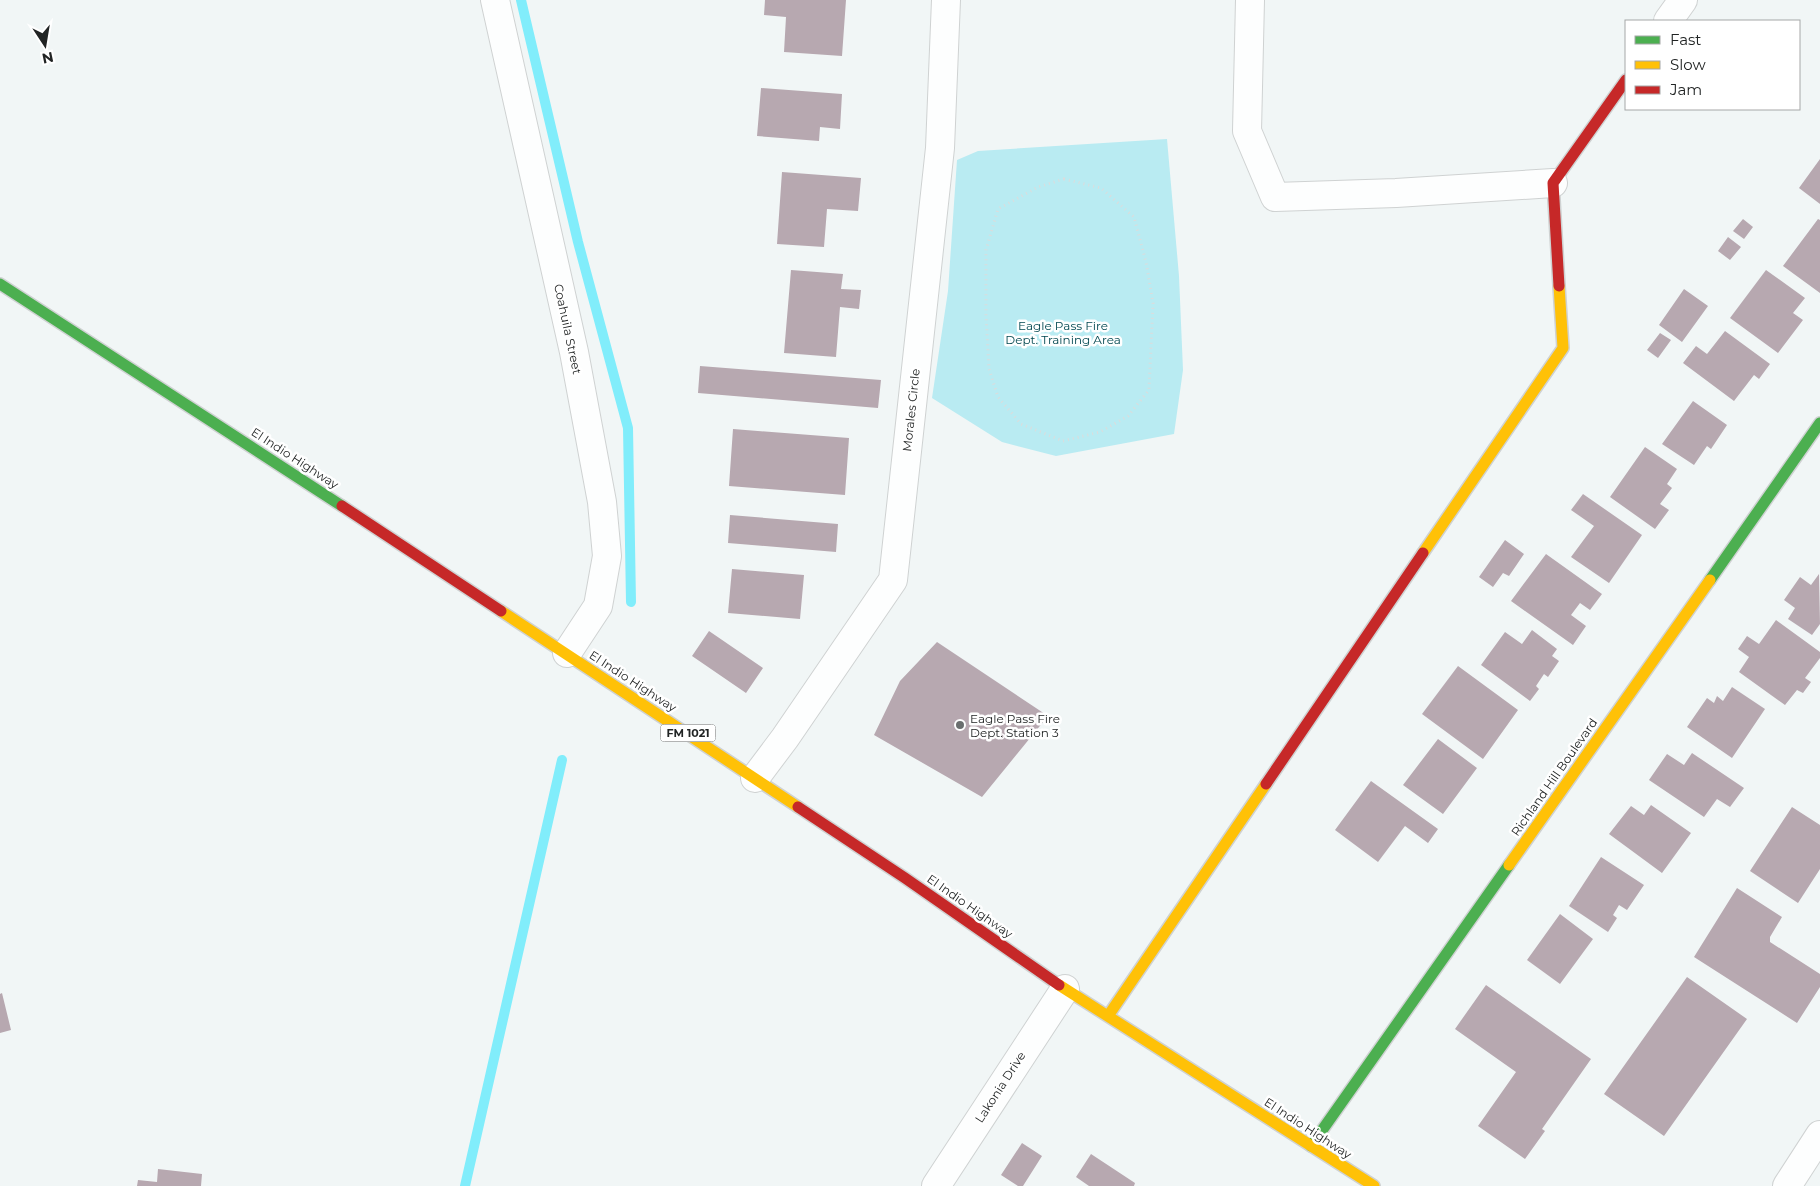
<svg xmlns="http://www.w3.org/2000/svg" width="1820" height="1186" viewBox="0 0 1820 1186" font-family="Montserrat,sans-serif">
<rect width="100%" height="100%" fill="#f1f6f6"/>
<path fill="#b9ebf2" d="M1167,139L1179,276L1183,370L1174,434L1056,456L1002,442L932,398L948,291L957,160L978,151Z"/>
<g fill="none" stroke-linecap="round" stroke-linejoin="round">
<path stroke="#81edfb" stroke-width="10" d="M521,0L578,242L628,428L631,602
M465,1186L562,760"/>
</g>
<path fill="#b7a8b0" d="M765,0H846L842,56L784,52L786,17L764,15Z
M761,88L842,94L840,129L820,127L819,141L757,136Z
M1820,159V204L1799,188Z
M782,172L861,178L858,211L827,209L824,247L777,244Z
M1743,219L1753,227L1744,239L1733,231Z
M1818,219L1820,220V293L1783,266Z
M1728,237L1741,247L1730,260L1718,251Z
M791,270L843,274L841,289L861,290L859,309L840,307L836,357L784,353Z
M1766,270L1805,298L1793,313L1803,320L1778,353L1730,318Z
M1684,289L1708,306L1682,342L1659,325Z
M1725,331L1770,364L1759,379L1754,375L1734,401L1683,363L1696,346L1707,354Z
M1660,333L1671,340L1658,358L1647,350Z
M700,366L881,380L878,408L698,393Z
M1693,401L1727,425L1711,449L1707,446L1694,465L1662,444Z
M733,429L849,438L845,495L729,486Z
M1645,447L1677,469L1667,484L1672,488L1660,504L1669,510L1655,529L1610,497Z
M1583,494L1642,535L1609,583L1571,557L1594,526L1571,510Z
M730,515L838,524L836,552L728,543Z
M1505,540L1524,554L1509,576L1503,573L1493,587L1479,577Z
M1546,554L1602,594L1590,610L1580,603L1571,615L1586,626L1573,645L1511,601Z
M732,569L804,575L800,619L728,613Z
M1819,574L1820,624L1812,635L1788,619L1795,608L1784,600L1800,577L1811,585Z
M1776,620L1820,652V658L1805,678L1811,682L1803,693L1797,690L1785,705L1739,672L1749,657L1738,649L1747,636L1759,644Z
M1532,630L1557,649L1552,656L1559,661L1548,677L1544,674L1536,686L1539,689L1530,701L1481,665L1505,632L1522,644Z
M709,631L763,668L746,693L692,656Z
M937,642L1048,716L982,797L874,735L900,681Z
M1458,666L1518,710L1483,759L1422,714Z
M1732,687L1765,709L1732,758L1687,727L1707,698L1714,703L1717,696L1723,701Z
M1438,739L1477,768L1443,814L1403,785Z
M1692,753L1744,788L1730,807L1717,799L1704,817L1649,780L1667,754L1684,765Z
M1371,781L1438,829L1428,843L1405,826L1378,862L1335,830Z
M1651,805L1691,833L1662,873L1609,834L1631,806L1644,815Z
M1792,807L1820,825V869L1798,903L1750,871Z
M1601,857L1644,885L1627,910L1619,905L1613,915L1617,918L1608,932L1569,906Z
M1737,888L1782,917L1770,937V942L1820,974V987L1797,1023L1694,957Z
M1560,914L1593,939L1560,984L1527,960Z
M1687,977L1747,1019L1664,1136L1604,1094Z
M1486,985L1591,1059L1542,1129L1545,1131L1525,1159L1478,1126L1516,1072L1455,1029Z
M2,993L11,1030L0,1033V994Z
M1022,1143L1042,1156L1023,1186H1018L1001,1175Z
M1091,1154L1135,1183L1134,1186H1089L1076,1177Z
M158,1169L202,1174L201,1186H137L138,1180L157,1182Z"/>
<g fill="none" stroke-linecap="round" stroke-linejoin="round">
<g stroke="#cfd2d2" stroke-width="30">
<path id="street" d="M495,0L574,352L602,502L607,556L598,606L567,653
M1250,0L1247,131L1275,197L1396,193L1553,183
M1668,21L1683,0
M755,778L785,738L893,580L940,148L946,0
M936,1186L1065,989
M1787,1186L1820,1135"/>
</g>
<g stroke="#cfd2d2" stroke-width="14">
<path id="fast" d="M0,284L342,506
M1710,580L1820,423
M1311,1146L1509,865"/>
</g>
<g stroke="#cfd2d2" stroke-width="14">
<path id="slow" d="M1423,553L1563,348L1559,286
M501,611L798,807
M1509,865L1710,580
M1059,985L1374,1186
M1108,1016L1266,784"/>
</g>
<g stroke="#cfd2d2" stroke-width="14">
<path id="jam" d="M1559,286L1553,183L1626,80
M342,506L501,611
M1266,784L1423,553
M798,807L905,878L1059,985"/>
</g>
<path stroke="#dcdcdc" stroke-width="3" stroke-dasharray="1 4" stroke-linecap="butt" d="M1064,179L1101,188L1134,217L1146,262L1153,303L1149,390L1128,416L1100,432L1063,441L1021,424L998,397L989,369L986,315V250L998,209L1038,187Z"/>
<use href="#street" stroke="#fdfefe" stroke-width="28"/>
<use href="#fast" stroke="#4caf50" stroke-width="11"/>
<use href="#slow" stroke="#ffc107" stroke-width="11"/>
<use href="#jam" stroke="#c62828" stroke-width="11"/>
</g>
<circle fill="#6a6e6e" stroke="#fff" stroke-width="2" cx="960" cy="725" r="5"/>
<g text-anchor="middle" dominant-baseline="central" stroke-width="5" stroke-linejoin="round" paint-order="stroke">
<rect fill="#fff" stroke="#646666" stroke-width="1" x="660.5" y="724.5" width="55" height="17" rx="4"/>
<g font-size="11" font-weight="bold" fill="#212424">
<text x="688" y="733">FM 1021</text>
</g>
<g font-size="12" fill="#004750" stroke="#fff">
<text x="1063" y="325">Eagle Pass Fire<tspan x="1063" dy="14">Dept. Training Area</tspan></text>
</g>
<g font-size="12" fill="#212424" stroke="#fff">
<text transform="translate(568 329) rotate(78)">Coahuila Street</text>
<text transform="translate(911 410) rotate(-84)">Morales Circle</text>
<text transform="translate(295 458) rotate(33)">El Indio Highway</text>
<text transform="translate(633 681) rotate(33)">El Indio Highway</text>
<text transform="translate(1554 777) rotate(-55)">Richland Hill Boulevard</text>
<text transform="translate(970 906) rotate(35)">El Indio Highway</text>
<text transform="translate(1000 1087) rotate(-57)">Lakonia Drive</text>
<text transform="translate(1308 1128) rotate(33)">El Indio Highway</text>
</g>
<g font-size="12" fill="#212424" stroke="#fff" text-anchor="start">
<text x="970" y="718">Eagle Pass Fire<tspan x="970" dy="14">Dept. Station 3</tspan></text>
</g>
</g>
<rect x="1625" y="20" width="175" height="90" fill="#ffffff" stroke="#a6a7a7"/>
<rect x="1635" y="36" width="25" height="8" fill="#4caf50" stroke="#a6a7a7"/>
<text x="1670" y="45" font-size="15" fill="#212424">Fast</text>
<rect x="1635" y="61" width="25" height="8" fill="#ffc107" stroke="#a6a7a7"/>
<text x="1670" y="70" font-size="15" fill="#212424">Slow</text>
<rect x="1635" y="86" width="25" height="8" fill="#c62828" stroke="#a6a7a7"/>
<text x="1670" y="95" font-size="15" fill="#212424">Jam</text>
<g transform="translate(45 45) rotate(168)" stroke="#ffffff" stroke-width="4" paint-order="stroke">
<path d="M0-4L9 19L0 12L-9 19Z" fill="#212424"/>
<text y="-8" font-size="14" font-weight="bold" text-anchor="middle" fill="#212424">N</text>
</g>
</svg>
